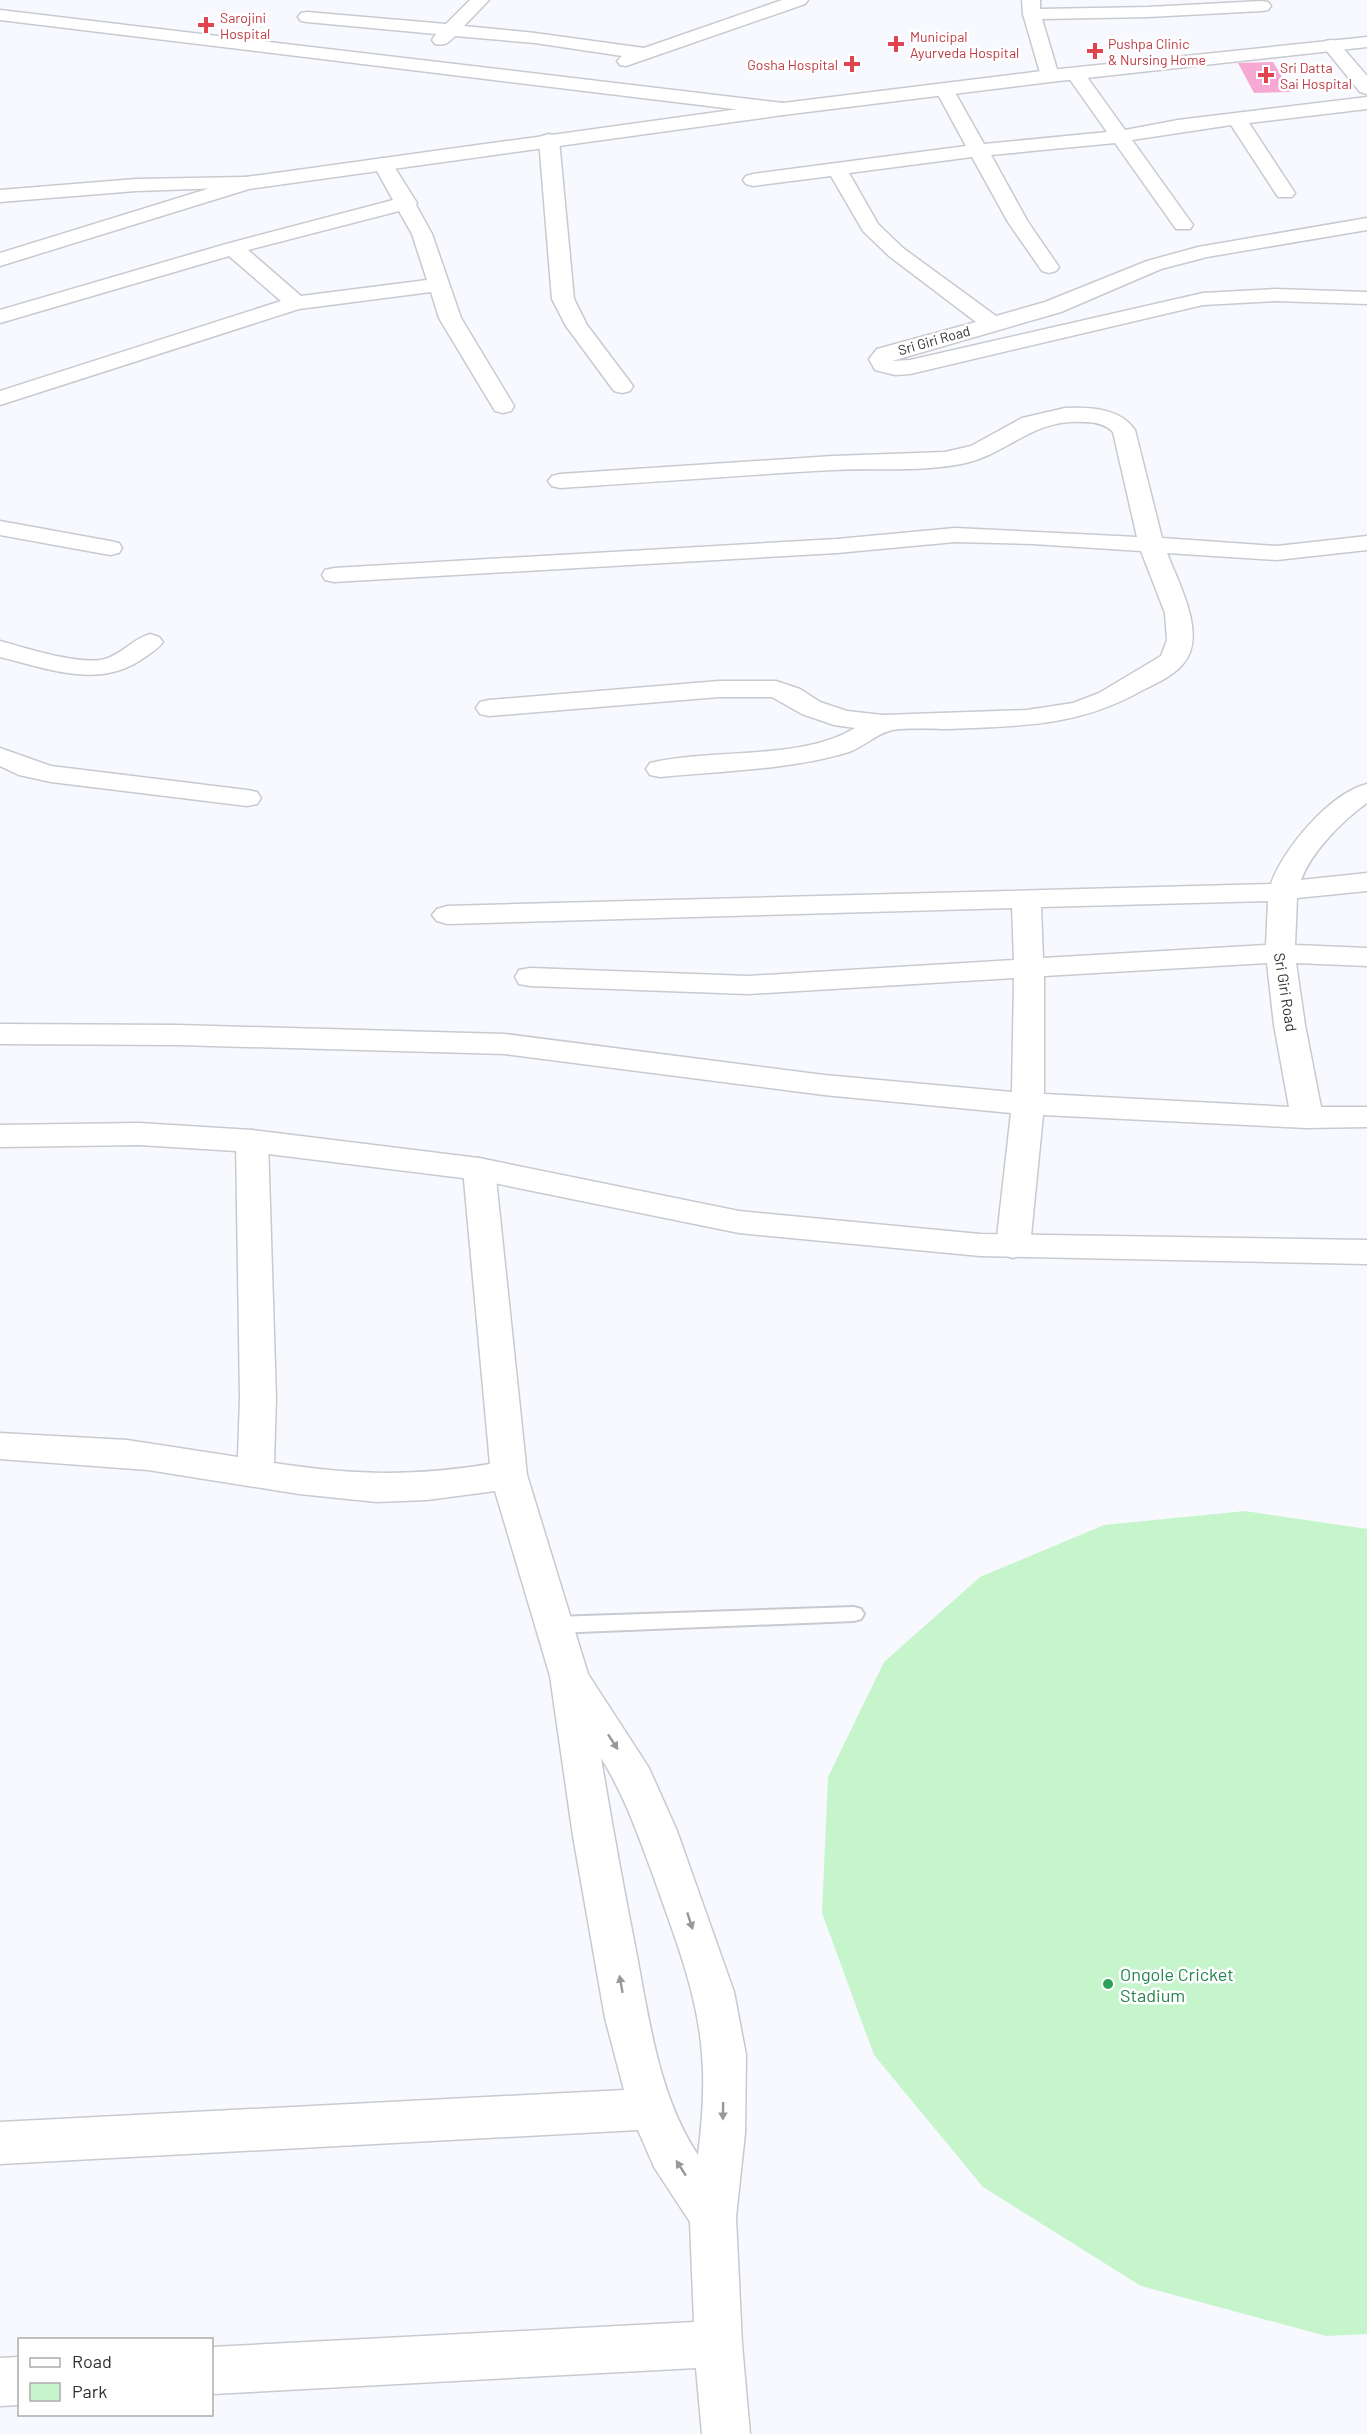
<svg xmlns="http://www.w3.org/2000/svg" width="1367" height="2434" viewBox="0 0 1367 2434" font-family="Barlow,sans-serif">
<rect width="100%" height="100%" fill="#f7f9ff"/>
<path fill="#c6f5cc" d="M1245,1511L1367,1529V2334L1326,2336L1141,2286L983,2187L874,2055L822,1913L828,1777L884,1662L980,1577L1104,1525Z"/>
<path fill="#f5a9d3" d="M1273,62L1291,92L1254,93L1238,63Z"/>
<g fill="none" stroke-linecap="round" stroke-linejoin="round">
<g stroke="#c8cad0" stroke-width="4">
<path id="lane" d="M854,1607L861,1609L864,1614L861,1619L854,1621L554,1633L547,1630L544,1625L547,1620L554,1617Z"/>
</g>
<g stroke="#c8cad0" stroke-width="3">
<path id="street" d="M470,0H489L464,26L535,33L644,48L782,0H808L805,4L626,66L620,65L617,61L622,56L535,43L455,36C448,43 445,46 435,44L432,40L436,34L307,22L301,21L298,17L301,13L307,12L446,24Z
M1022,0H1040V9L1148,7L1262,1L1268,2L1271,6L1268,10L1262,11L1148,17L1042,19L1059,76L1057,80H1043L1041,76L1023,14Z
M0,10L783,103L790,105L792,109L790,113L783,115L0,20Z
M1331,40L1337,41L1367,76V94L1360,92L1322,45L1325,41Z
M1075,68L1082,70L1125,130L1178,120L1367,97V109L1249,123L1295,193L1292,197H1278L1231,125L1132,140L1193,225L1190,229H1176L1115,143L991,155L1028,222L1059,267L1056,271L1049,273L1042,271L1008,222L972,157L849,173L878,224L903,248L996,316L1045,302L1147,261L1198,247L1367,218V230L1207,257L1161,269L1061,312L892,361L910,360L1203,293L1275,289L1367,292V304L1275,301L1203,305L910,374L895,375L875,370L869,359L877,349L976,322L889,256L863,231L831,176L753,186L746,184L743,180L746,176L753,174L966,146L935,89L937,85H951L953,89L984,144L1107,132L1066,74L1068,70Z
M549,134L556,136L559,140L574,299L587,325L633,386L630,391L622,393L614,391L566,326L552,299L539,140L542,136Z
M383,158L390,160L417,203L416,205L432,234L461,318L514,406L511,411L503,413L495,411L492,406L439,318L431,292L299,309L0,405V391L281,301L229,256L0,323V310L226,244L393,200L373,164L376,160ZM399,211L412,234L427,280L301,296L248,250Z
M246,177L253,179L256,183L253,187L136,191L0,202V190L136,179Z
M1065,408C1090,407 1120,408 1135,430L1162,538L1277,546L1367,536V550L1277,560L1167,553C1178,582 1208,636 1183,664C1173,676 1155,684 1141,691C1077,727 1019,726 948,729C933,729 901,727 889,731C875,735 863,747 849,752C789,770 722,771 660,777L650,775L646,769L650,763C712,748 801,761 855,728L834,725L802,714L772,697H719L489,716L480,714L476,708L480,702L489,700L719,681H776L800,689L820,702L847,711L883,715L1027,710L1073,703L1099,693L1161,656L1167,640L1165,613L1141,551L1033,544L955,542L837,553L334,582L325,580L322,575L325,570L334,568L837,539L955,528L1137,537L1113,432C1105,424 1095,422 1084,422C1032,418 1008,455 961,464C919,472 876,468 833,470C742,475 651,482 560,488L552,486L548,481L552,476L560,474L833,456L945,452L971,446L1022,418Z
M0,521L110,541L119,543L122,548L119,553L110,555L0,535Z
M150,634L159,637L163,642C158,649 152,652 145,657C101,690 49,669 0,657V641C26,648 81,666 105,659C122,654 133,639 150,634Z
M0,748L51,766L247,790L257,792L261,798L257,804L247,806L51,782L19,775L0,766Z
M1367,784V803C1343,820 1311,852 1301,880L1367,873V891L1297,898L1295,945L1367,948V966L1296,963L1305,1025L1321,1107H1367V1127L1307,1128L1043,1115L1030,1246L1025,1254L1013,1258L1001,1254L996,1246L1011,1113L824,1095L505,1054L178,1045L0,1044V1024L178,1025L505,1034L824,1075L1012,1092L1014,978L748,994L530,986L519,984L515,977L519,970L530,968L748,976L1014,960L1012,908L447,924L437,921L432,915L437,909L447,906L1271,884C1283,849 1330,793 1367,784ZM1268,901L1266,945L1043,958L1041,907ZM1267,963L1274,1025L1289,1107L1044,1094V976Z
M252,1130L263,1134L268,1141L276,1398L274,1463C353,1475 411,1477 490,1464L463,1169L468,1161L479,1158L490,1161L495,1169L527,1475L588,1674L649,1768L677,1831L734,1992L746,2055L745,2133L736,2217L742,2344L750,2434H702L696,2368L212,2394V2347L694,2322L690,2222L654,2167L638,2130L0,2164V2122L624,2090L605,2018L573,1836L550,1676L495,1491L427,1500L377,1502L299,1494L148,1470L0,1459V1433L127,1440L238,1457L240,1398L236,1141L241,1134ZM601,1758C624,1794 638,1835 653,1875C673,1933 698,1993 702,2055C705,2087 702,2123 698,2155C660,2099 649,2021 637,1956C624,1890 612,1825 601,1758Z
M20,2357V2405L0,2406V2358Z"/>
</g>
<g stroke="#c8cad0" stroke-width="3">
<path id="secondary" d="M1367,37V47L1050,82L783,115L249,189L0,266V253L246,177L783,103L1050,70Z
M139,1123L252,1130L479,1158L739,1211L980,1234L1367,1240V1264L980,1256L739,1233L479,1180L252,1152L139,1145L0,1147V1125Z"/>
</g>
<use href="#lane" fill="#fff" fill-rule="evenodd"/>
<use href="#street" fill="#fff" fill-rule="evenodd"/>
<use href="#secondary" fill="#fff" fill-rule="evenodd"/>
</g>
<defs><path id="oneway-solid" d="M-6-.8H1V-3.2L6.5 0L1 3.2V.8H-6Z" transform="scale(1.5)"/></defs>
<g fill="#979898">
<use href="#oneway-solid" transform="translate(613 1742) rotate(57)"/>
<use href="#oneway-solid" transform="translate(690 1921) rotate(72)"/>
<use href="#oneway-solid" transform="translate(621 1984) rotate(-100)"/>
<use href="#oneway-solid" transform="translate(723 2111) rotate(91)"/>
<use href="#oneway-solid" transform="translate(681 2168) rotate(-123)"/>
</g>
<g fill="#e0444e" stroke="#fff" stroke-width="2">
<path d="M203 16h6v6h6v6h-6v6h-6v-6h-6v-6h6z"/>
<path d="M893 35h6v6h6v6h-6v6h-6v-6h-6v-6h6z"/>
<path d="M1092 42h6v6h6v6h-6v6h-6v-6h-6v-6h6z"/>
<path d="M849 55h6v6h6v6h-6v6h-6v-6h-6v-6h6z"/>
<path d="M1263 66h6v6h6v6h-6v6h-6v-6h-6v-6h6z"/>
</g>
<circle fill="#2e9e5b" stroke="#fff" stroke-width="2" cx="1108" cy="1984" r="6"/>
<g text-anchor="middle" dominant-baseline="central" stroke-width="5" stroke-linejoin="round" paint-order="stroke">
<g font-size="14" fill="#be3a42" stroke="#fff" text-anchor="start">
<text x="220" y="17">Sarojini<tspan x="220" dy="16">Hospital</tspan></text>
<text x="910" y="36">Municipal<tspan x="910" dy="16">Ayurveda Hospital</tspan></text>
<text x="1108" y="43">Pushpa Clinic<tspan x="1108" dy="16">&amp; Nursing Home</tspan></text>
<text x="838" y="64" text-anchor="end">Gosha Hospital</text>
<text x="1280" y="67">Sri Datta<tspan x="1280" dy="16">Sai Hospital</tspan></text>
</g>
<g font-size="14" fill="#2f3032" stroke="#fff">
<text transform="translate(934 340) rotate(-16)">Sri Giri Road</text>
</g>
<g font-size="15" fill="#2f3032" stroke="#fff">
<text transform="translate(1286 992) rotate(81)">Sri Giri Road</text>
</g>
<g font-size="18" fill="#27864d" stroke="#fff" text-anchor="start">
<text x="1120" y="1974">Ongole Cricket<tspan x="1120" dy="21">Stadium</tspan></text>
</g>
</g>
<rect x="18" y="2338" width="195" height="78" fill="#ffffff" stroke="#acacad" stroke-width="1.5"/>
<rect x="30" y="2358" width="30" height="9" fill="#ffffff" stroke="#acacad" stroke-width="1.5"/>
<text x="72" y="2368" font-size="18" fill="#2f3032">Road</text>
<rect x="30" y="2383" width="30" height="18" fill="#c6f5cc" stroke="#acacad" stroke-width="1.5"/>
<text x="72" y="2398" font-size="18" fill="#2f3032">Park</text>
</svg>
